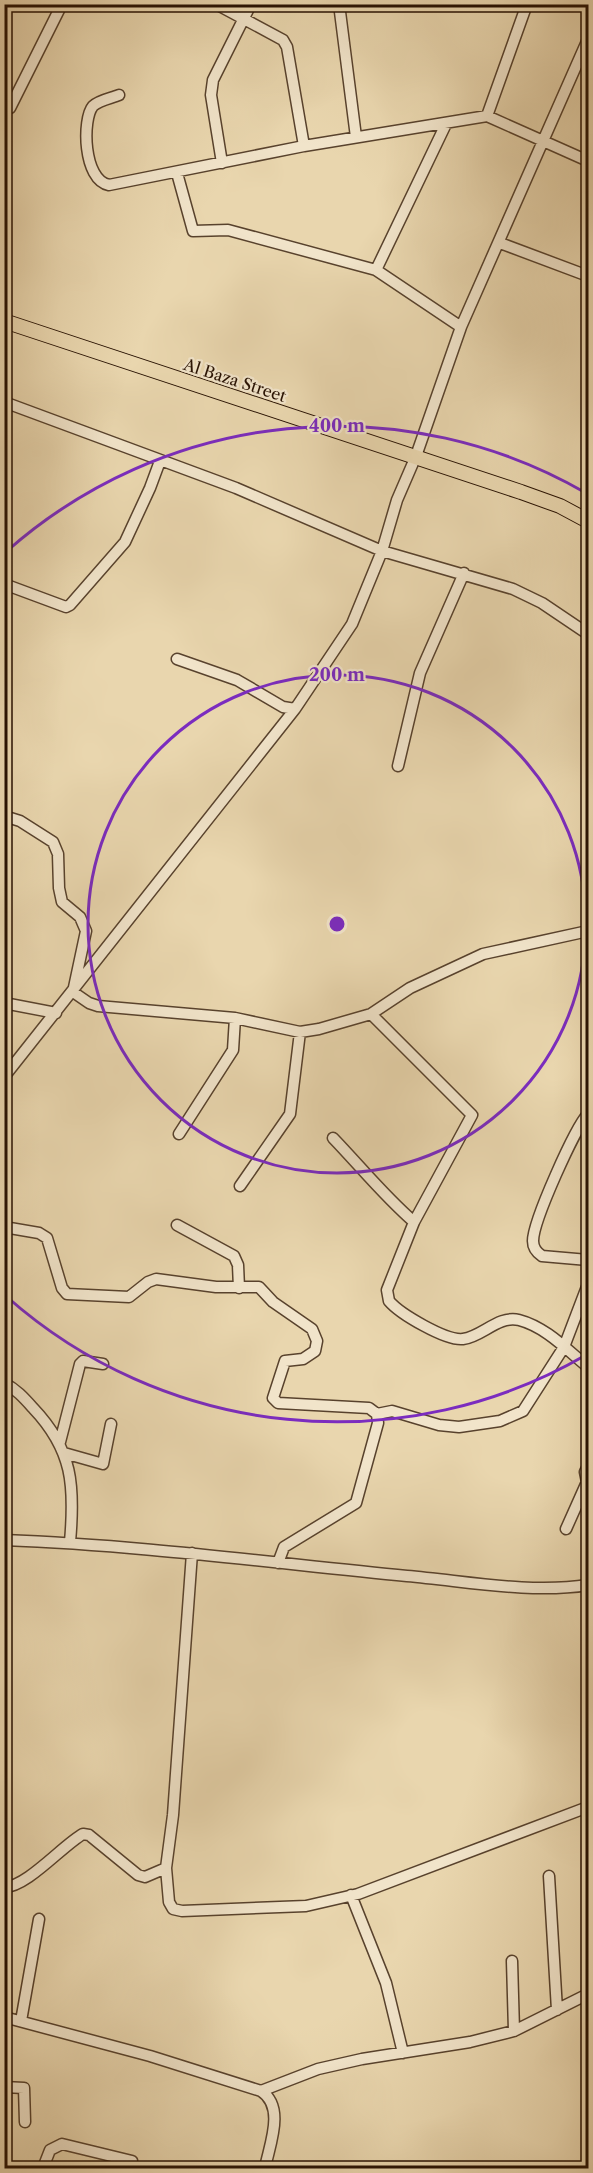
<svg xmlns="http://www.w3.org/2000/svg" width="593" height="2173" viewBox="0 0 593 2173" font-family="'Libre Caslon Text',serif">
<rect width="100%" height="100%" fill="#e9d6ae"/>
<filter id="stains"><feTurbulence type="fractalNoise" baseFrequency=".00333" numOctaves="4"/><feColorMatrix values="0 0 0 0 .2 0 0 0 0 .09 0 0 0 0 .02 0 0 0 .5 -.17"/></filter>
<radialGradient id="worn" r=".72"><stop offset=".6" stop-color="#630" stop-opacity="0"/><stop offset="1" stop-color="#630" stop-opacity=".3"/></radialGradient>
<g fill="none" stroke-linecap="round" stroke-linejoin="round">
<g stroke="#58422d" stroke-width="13">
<path id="minor" d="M216,4L283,40L287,47L304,146
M339,4L356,137
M588,39L461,327L416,456L397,500L382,551L513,589L542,603L588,634
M119,95C112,98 99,100 93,106C82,119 83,180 109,185L304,146L487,116L588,161
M10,108L62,4
M487,116L527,4
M222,163L211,95L213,80L251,4
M177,173L193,231L228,230L376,270L461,327
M500,243L588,276
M376,270L446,124
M4,402L236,488L382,551L352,624L295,709L283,707L237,680L177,659
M4,584L66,607L70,605L125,542L150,488L160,461
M398,766L420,673L464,573
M4,816L20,821L53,842L58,854L59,888L62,902L80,917L86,931L73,992L89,1003L98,1006L235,1018L300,1032L319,1029L371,1014L410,988L483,954L588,931
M4,1003L56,1013
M371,1014L472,1115L414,1222L387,1290L389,1301C400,1314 446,1341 463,1339C482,1337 498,1315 519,1320C546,1327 567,1350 588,1367
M4,1077L295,709
M588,1114C575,1128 533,1221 533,1241C533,1248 536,1252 542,1256L588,1260
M179,1134L233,1050L235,1018
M333,1138C360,1166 384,1196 414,1222
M240,1186L290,1114L300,1032
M177,1225L234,1256L238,1265L239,1288
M4,1227L39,1233L47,1238L62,1288L67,1294L129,1297L148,1282L156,1279L216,1287H259L273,1302L312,1329L317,1341L315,1351L303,1359L285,1361L273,1398L278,1403L369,1408L377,1414L378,1423L356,1503L284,1547L278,1563
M4,1383C16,1389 24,1398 33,1408C73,1450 75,1486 70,1542
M377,1414L392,1411L439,1425L459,1427L500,1421L523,1411L564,1347L588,1284
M60,1442L80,1364L83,1361L103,1364
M64,1453L103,1464L111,1424
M566,1529L587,1482L585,1472L588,1466
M4,1540C139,1545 273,1563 407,1576C466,1581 530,1594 588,1585
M166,1868L169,1902L173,1909L182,1911L306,1906L358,1894L588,1807
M549,1876L557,2010
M4,1887C26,1888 63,1845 83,1834L89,1835L138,1875L145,1877L166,1868L173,1815L192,1553
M351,1895L386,1983L403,2053
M512,1961L514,2031
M4,2017L150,2056L261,2091C286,2107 269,2146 265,2168
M21,2021L39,1919
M4,2087L24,2088L25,2122
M261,2091L318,2069L362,2059L470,2042L514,2031L588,1994
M43,2168L50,2150L62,2144L132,2161"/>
</g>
<g stroke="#271102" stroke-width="16">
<path id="major" d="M4,321L521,492L560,506L588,521"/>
</g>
<use href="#minor" stroke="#f1e4ca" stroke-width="10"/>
<use href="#major" stroke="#e9d6ae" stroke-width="14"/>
</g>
<g fill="none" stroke="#7b2cbf" stroke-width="3">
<circle cx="337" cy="924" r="249"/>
<path d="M586 1355A498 498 0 0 1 7 1297M7 551A498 498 0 0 1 586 493"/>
</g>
<g text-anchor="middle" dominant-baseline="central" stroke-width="4.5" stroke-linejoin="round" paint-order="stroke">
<g font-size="16" fill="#271102" stroke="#f1e4ca">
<text transform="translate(235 380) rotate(18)">Al Baza Street</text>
</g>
</g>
<circle cx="337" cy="924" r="9" fill="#7b2cbf" stroke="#f1e4ca" stroke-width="3"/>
<g font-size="18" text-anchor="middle" font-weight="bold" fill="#7b2cbf" stroke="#f1e4ca" stroke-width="4.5" stroke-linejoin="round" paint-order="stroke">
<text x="337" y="432">400 m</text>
<text x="337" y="681">200 m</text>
</g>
<rect width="593" height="2173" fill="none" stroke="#e9d6ae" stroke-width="24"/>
<rect x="6" y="6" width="581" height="2161" fill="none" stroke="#271102" stroke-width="3"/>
<rect x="12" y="12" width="569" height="2149" fill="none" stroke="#271102" stroke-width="1.5"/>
<rect width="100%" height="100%" filter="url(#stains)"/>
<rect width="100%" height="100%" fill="url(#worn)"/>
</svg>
